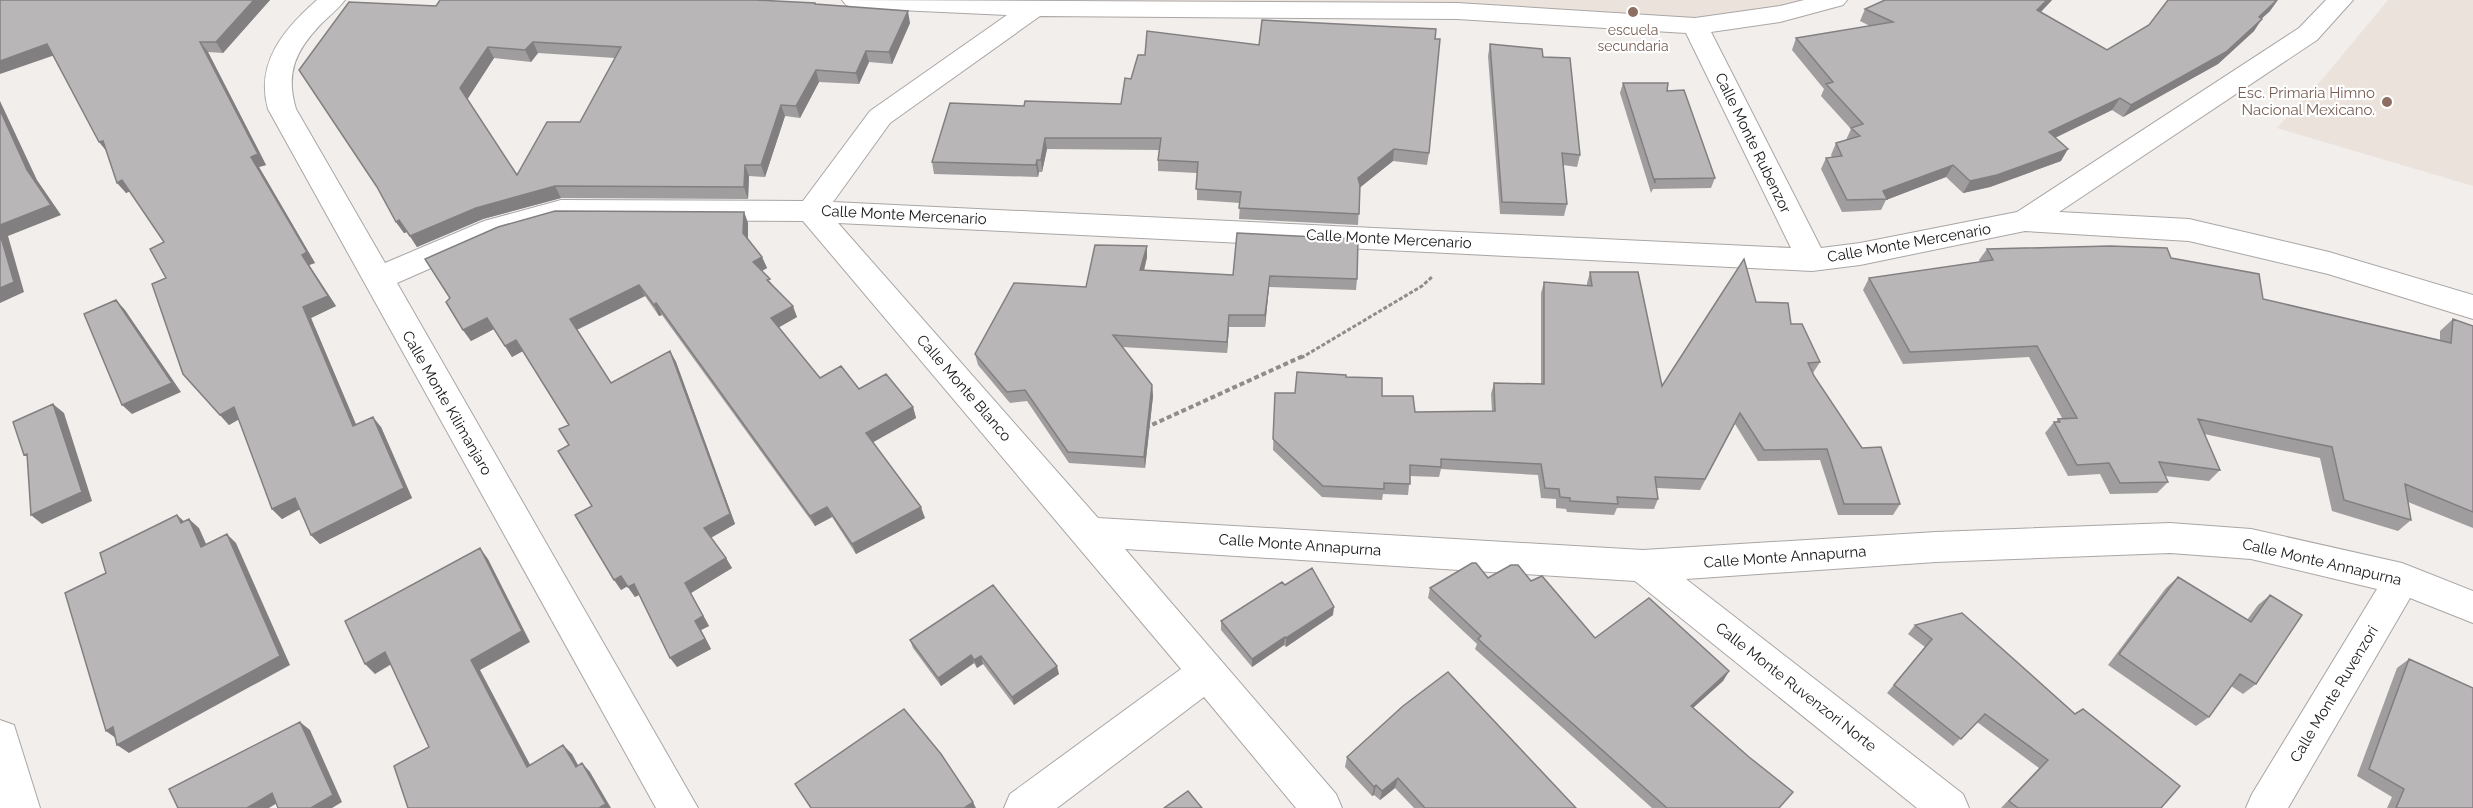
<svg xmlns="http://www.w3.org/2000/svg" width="2473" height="808" viewBox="0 0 2473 808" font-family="Raleway,sans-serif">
<rect width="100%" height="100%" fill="#f1eeec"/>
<path fill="#ece2dc" d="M855,0H1834L1741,20L1457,11L1032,8Z
M2388,0H2473V186L2277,128L2324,77Z"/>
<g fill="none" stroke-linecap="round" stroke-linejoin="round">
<g stroke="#a9a6a5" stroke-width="2">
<path id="street" d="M317,0H345C338,9 329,16 321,24C296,50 285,73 296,109L385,263L484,221L561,200L803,201L870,111L1007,15L855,8L846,5L842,0L1457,3L1695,18L1780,6L1804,0H1847L1843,5L1780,22L1711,32L1821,248L1860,243L2017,212L2299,28L2326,0H2353L2317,40L2059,212L2189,219L2329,252L2473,295V319L2328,274L2189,241L2025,231L1860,265L1812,271L838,223L1098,518L1643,550L1936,532L2170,523L2251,529L2402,563L2473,591V623L2410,598L2288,808H2246L2252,794L2377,589L2251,559L2170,553L1936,562L1686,579L1963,794L1969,808H1917L1635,581L1125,549L1336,794L1342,808H1296L1204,697L1057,808H1004L1010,794L1181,669L803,221L561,220L504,236L397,283L698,808H656L268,109C255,63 284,29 317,0ZM1040,16L1457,19L1686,33L1791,248L833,202L890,123Z
M0,720L14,725L40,808H0Z"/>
</g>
<path stroke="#8f8d8c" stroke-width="3" stroke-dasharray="4 2" stroke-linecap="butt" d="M1301,358L1422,286L1432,277"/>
<path stroke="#8f8d8c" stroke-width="4" stroke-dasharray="5 3" stroke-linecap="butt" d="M1145,428L1303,356"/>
<use href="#street" fill="#fff" fill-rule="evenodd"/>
</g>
<path fill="#9f9d9e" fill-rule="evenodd" d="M0,0H270L223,53L208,52L266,165L259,167L315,263L309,265L336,306L311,318L356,425L381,427L412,498L320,544L311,535L300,509L282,519L272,509L239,419L229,425L220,415L166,278L164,242L130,191L126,193L106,150L53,56Z
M2052,0L2041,12L2107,50L2270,11L2261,19L2254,31L2218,64L2123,117L2112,110L2055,138L2061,161L1990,187L1963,193L1946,177L1886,200L1881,210L1842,212L1821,169L1826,158L1832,157L1831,155L1836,143L1846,140L1851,129L1821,96L1824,89L1792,50L1796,38L1870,26L1860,21L1865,9Z
M816,4L910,23L892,64L869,62L859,84L819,82L800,118L785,116L765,177L749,176L748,199L561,198L483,219L417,247L407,232L404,233L396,222L436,6ZM538,53L615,58L580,122L517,175L467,99L494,58L531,62Z
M1490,44L1543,57L1580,155L1577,167L1563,165L1567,204L1564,216L1500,214L1488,56Z
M1623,83L1667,91L1715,178L1711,188L1653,189L1651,193L1620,93Z
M1024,106L1429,153L1427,165L1393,161L1360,187L1358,225L1239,219L1240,203L1197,200V173L1158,171V160L1159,150L1047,149L1042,172H1039L1038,177L934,174L932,162Z
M744,212L748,223V239L762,257L767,268L762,271L797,317L779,327L820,378L859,389L913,407L916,418L873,442L925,518L856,554L832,517L815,526L662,315L659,316L645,296L577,330L611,383L670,351L676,362L735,524L711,538L726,558L732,568L691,593L709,626L701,630L711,649L677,667L640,594L635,597L627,586L621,590L592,506L569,445V425L523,351L512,357L494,329L471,341L463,330Z
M1147,246V257L1144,271L1233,275L1357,279L1356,290L1269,287L1265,327H1229L1227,353L1122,347L1152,385L1153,396L1145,468L1069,463L1027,401L1010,403L978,365L975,354L1086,287Z
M1987,249L2171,258L2263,299L2440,340V331L2453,319L2473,326V528L2408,502L2411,520L2398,531L2332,511L2320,458L2204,434L2220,470L2209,481L2165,476L2168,482L2157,493L2110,494L2100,474L2068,476L2045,433L2054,422H2056L2058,419L2062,418L2029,357L1903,364L1863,290L1869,278L1980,262L1979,260Z
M1590,272L1662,386L1756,302L1791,324L1820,362L1813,373L1814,376L1900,504L1893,515H1838L1820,460L1758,461L1735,424L1700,490L1657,488L1658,499L1654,509L1617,508L1614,515L1567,512L1566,509L1556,508V499L1541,498L1538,475L1441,469L1439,477L1410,476L1408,495L1383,494L1382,500L1322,497L1273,450L1275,393H1295L1346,377L1382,396L1415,412L1492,411L1491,394L1494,383L1541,384V293L1544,282L1587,286V283Z
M2178,577L2247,620L2258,605L2270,595L2256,684L2243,694L2231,686L2209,717L2196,726L2108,665L2166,588Z
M1488,578L1531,581L1595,638L1729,671L1723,681L1693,708L1780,808H1652L1475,649L1477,644L1428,598L1430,588Z
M1285,585L1333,615L1286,647L1284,645L1252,667L1221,630V621Z
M1915,625L2161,808H2001L2039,768L1977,722L1953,746L1887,693L1925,647L1908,634Z
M910,640L1059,674L1014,705L983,664L977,668L974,663L941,686L913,648Z
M2409,659L2473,808H2387L2392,797L2357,776L2397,668Z
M1347,757L1576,808H1414L1395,788L1380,800L1374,795L1372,796L1345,767Z"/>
<path fill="#827f81" d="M254,0H270L223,53L216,42Z
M2047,0H2052L2031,22L2037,10Z
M2278,0L2270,11L2250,29L2259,17Z
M908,11L910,23L892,64L889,52Z
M2262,19L2254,31L2218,64L2123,117L2131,105Z
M200,42L208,52L266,165L259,167L315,263L309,265L336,306L311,318L361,436L353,426L303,307L302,255L251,157Z
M533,42L538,53L531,62L525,50Z
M47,44L55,55L0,74V61Z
M488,47L494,58L467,100L460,88Z
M866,51L869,62L859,84L856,73Z
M816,70L819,82L800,118L796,106Z
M2120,98L2112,110L2042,144L2049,132Z
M0,101L37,180L61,215L8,236L24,292L0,303V225L27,170L0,110Z
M781,105L785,116L765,177L761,165Z
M1045,138L1047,149L1042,172L1041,160Z
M103,141L108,153L99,142Z
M1394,149L1393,161L1357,190L1358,178Z
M2068,149L2061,161L1990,187L1963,193L1970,181Z
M1037,160L1039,172L1038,177L1036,165Z
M745,165L749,176L748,199L744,187Z
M1953,165L1946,177L1886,200L1887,199L1883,191Z
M122,180L131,191L126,193L117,183Z
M555,186L561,198L483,219L417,247L410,236L476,208Z
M744,212L748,223V245L743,233Z
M399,220L407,232L404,233L396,222Z
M1147,246V257L1141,282L1140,270Z
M762,257L767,268L758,273L753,262Z
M1270,276L1269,287L1265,327V315Z
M639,285L645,296L576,330L570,319Z
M116,300L125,310L181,392L132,414L122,405Z
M656,303L662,315L659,316L654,305Z
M793,306L797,317L776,329L771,318Z
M1229,315V327L1227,353V342Z
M487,318L494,329L471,341L463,330Z
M516,340L523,351L512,357L505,346Z
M670,351L676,362L735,524L710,538L704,528Z
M1152,385L1153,396L1145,468L1144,457Z
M53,404L64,413L92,501L42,524L31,515Z
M234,407L243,417L229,425L220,415Z
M913,407L916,418L870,444L866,433Z
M373,417L381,427L412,498L320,544L311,535Z
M295,498L304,507L282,519L272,509Z
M827,507L832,517L815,526L810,516Z
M921,507L925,518L856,554L852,544Z
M177,515L187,524L181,523Z
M189,519L199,528L211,555L201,547Z
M227,534L236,543L290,665L129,753L117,745Z
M480,548L488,559L530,642L480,670L536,776L527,767L471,660Z
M726,558L732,568L691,593L709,626L701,630L711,649L677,667L670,658L695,621L685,583Z
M621,576L628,586L621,590L614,580Z
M634,584L641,594L635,597L628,587Z
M1334,607L1333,615L1286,647V638Z
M1285,637L1284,645L1252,667V659Z
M385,652L395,662L375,674L365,664Z
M971,655L974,663L941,686L938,678Z
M981,656L983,664L977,668L974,660Z
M1057,666L1059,674L1014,705L1012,697Z
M1729,671L1723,681L1685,715L1691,706Z
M300,722L310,730L342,802L332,808H311Z
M113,727L117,739L106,731Z
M563,745L572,754L584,776L576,767Z
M582,763L590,772L611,808H599Z
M1398,778L1395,788L1380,800L1382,791Z
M1376,785L1374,795L1372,796L1374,787Z
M272,793L282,800L269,808H247Z
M973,802L976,808H964Z"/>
<path fill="#b9b6b8" stroke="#827f81" stroke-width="1.5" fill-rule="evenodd" d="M0,0H254L216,42H200L258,154L251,157L307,252L302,255L328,296L303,307L353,426L373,417L404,488L311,535L295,498L272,509L234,407L220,415L183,374L152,284L166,278L150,249L164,242L122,180L117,183L103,141L99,142L47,44L0,61Z
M440,0H756L815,3V4L908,11L889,52L866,51L856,73L816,70L796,106L781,105L761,165H745L744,187L555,186L476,208L410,236L399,220L396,222L377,187L299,70L349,2L436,6ZM533,42L621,47L580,122H547L517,175L460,88L488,47L525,50Z
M1885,0H2047L2037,10L2107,50L2149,25L2168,0H2277L2259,17L2262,19L2226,52L2131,105L2120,98L2049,132L2068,149L1997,175L1970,181L1953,165L1883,191L1887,199L1847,200L1826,158L1842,156L1836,143L1860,136L1851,128L1863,124L1826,84L1833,82L1796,38L1893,22L1865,9Z
M1262,20L1436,29L1435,39H1440L1429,153L1394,149L1358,178L1360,185L1359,214L1239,208L1241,192L1196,189L1198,162L1158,160L1161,138H1045L1041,160H1037L1036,165L932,162L950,103L1024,106L1025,101L1121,104L1125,78L1131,79L1138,55H1145L1147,31L1259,45Z
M1490,44L1542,49L1543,57L1570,58L1580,155L1562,153L1567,204L1502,202Z
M1623,83H1668L1667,91L1684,90L1715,178L1655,179V183Z
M0,110L27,170L51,205L0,225Z
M555,211L744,212L743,233L762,257L753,262L770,279L767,280L793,306L771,318L820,378L841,366L859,389L886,374L913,407L866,433L921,507L852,544L827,507L810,516L656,303L654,305L639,285L570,319L611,383L670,351L730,514L704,528L726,558L685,583L703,616L695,621L705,639L670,658L634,584L628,587L621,576L614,580L575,515L592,506L558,451L569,445L559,429L569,425L516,340L505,346L487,318L463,330L446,302L450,298L425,259L498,227Z
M1237,233L1358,239L1357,279L1270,276L1265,315H1229L1227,342L1113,335L1152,385L1144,457L1068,452L1025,390L1007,392L975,354L1014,283L1086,287L1095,245L1147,246L1140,270L1233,275Z
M0,234L14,282L0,288Z
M2110,246L2167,248L2171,258L2259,274L2263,299L2451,343L2453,319L2473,326V512L2405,484L2411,520L2344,500L2332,447L2198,419L2220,470L2159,462L2168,482L2120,483L2109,463L2077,465L2054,422H2060L2058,419L2077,418L2037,346L1910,352L1869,278L1993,260L1987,249Z
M1744,259L1756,302L1788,303L1791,324H1802L1820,362L1808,363L1814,376L1862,448L1881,447L1900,504H1844L1827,449L1764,450L1740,413L1705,479L1655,477L1658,499L1617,497L1618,504L1570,501V498L1560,497L1559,489L1545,488L1541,464L1441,459V467L1410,465V484L1384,483V489L1323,486L1273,439L1275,393H1295L1297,372L1346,375V377L1382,378V396H1413L1415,412L1495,411L1494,383L1544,384V282L1592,286L1590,272H1638L1662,386Z
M116,300L172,383L122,405L84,314Z
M53,404L82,492L31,515L27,454L24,455L13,422Z
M177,515L181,523L189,519L201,547L227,534L280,656L117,745L113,727L106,731L65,593L106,573L100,553Z
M480,548L522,631L471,660L527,767L563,745L576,767L582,763L606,804L599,808H408L394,766L429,747L385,652L365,664L345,621Z
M1472,563H1476L1488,578L1511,565H1518L1531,581L1542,576L1595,638L1649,598L1729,671L1691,706L1749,757L1793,792L1779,808H1667L1478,639L1481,636L1430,588Z
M1312,568L1334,607L1286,638L1285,637L1252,659L1221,621L1282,582L1285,585Z
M2178,577L2251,622L2270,595L2302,615L2256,684L2240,674L2209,717L2119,654Z
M993,585L1057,666L1012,697L981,656L974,660L971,655L938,678L910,640Z
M1962,613L2075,714L2083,709L2180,786L2161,808H2018L2009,801L2048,760L1985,714L1961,739L1894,685L1932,639L1915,625Z
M2409,659L2473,688V808H2396L2404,789L2369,769Z
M1448,672L1576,808H1425L1398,778L1382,791L1376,785L1374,787L1347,757L1403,706Z
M904,709L941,754L973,802L964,808H811L795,784Z
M300,722L333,795L311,808H278L272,793L247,808H178L169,789Z
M1188,791L1202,808H1164Z"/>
<g fill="#8d6e63" stroke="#fff" stroke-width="2">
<circle cx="1633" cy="12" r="6"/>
<circle cx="2387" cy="102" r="6"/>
</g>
<g text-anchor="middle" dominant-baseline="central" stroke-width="4.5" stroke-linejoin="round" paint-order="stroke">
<g font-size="14" fill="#785e54" stroke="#fff">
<text x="1633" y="30">escuela<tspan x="1633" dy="16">secundaria</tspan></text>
</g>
<g font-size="15" fill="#785e54" stroke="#fff" text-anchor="end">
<text x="2375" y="93">Esc. Primaria Himno<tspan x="2375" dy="17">Nacional Mexicano.</tspan></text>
</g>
<g font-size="15" fill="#181717" stroke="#fff">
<text transform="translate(1753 143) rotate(64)">Calle Monte Rubenzor</text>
<text transform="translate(904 215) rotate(3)">Calle Monte Mercenario</text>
<text transform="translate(1389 239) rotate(3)">Calle Monte Mercenario</text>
<text transform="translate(1909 243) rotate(-10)">Calle Monte Mercenario</text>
<text transform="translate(964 388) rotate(49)">Calle Monte Blanco</text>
<text transform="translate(447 403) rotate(60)">Calle Monte Kilimanjaro</text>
<text transform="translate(1300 545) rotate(4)">Calle Monte Annapurna</text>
<text transform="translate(1785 557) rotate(-4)">Calle Monte Annapurna</text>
<text transform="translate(2322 562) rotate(13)">Calle Monte Annapurna</text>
<text transform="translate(1796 687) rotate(38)">Calle Monte Ruvenzori Norte</text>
<text transform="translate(2334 694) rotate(-59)">Calle Monte Ruvenzori</text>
</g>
</g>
</svg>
